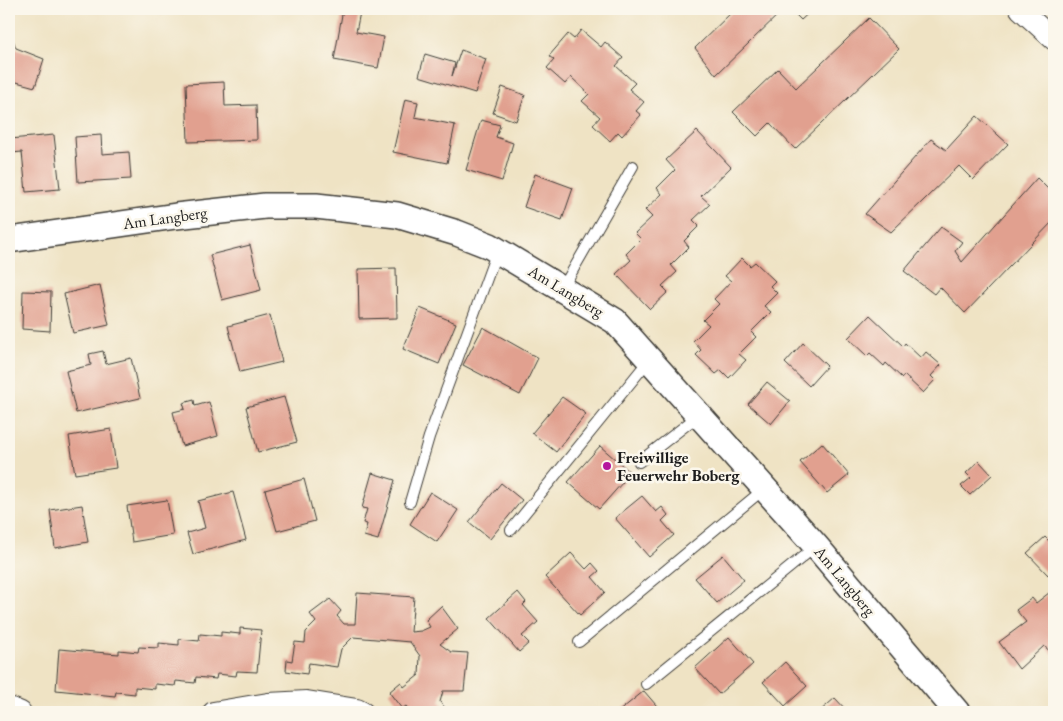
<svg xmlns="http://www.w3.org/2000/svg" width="1063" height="721" viewBox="0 0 1063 721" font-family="'EB Garamond',serif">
<rect width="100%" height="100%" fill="#fbf7ec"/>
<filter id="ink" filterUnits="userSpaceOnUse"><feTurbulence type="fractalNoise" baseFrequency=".02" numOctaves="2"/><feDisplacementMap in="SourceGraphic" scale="10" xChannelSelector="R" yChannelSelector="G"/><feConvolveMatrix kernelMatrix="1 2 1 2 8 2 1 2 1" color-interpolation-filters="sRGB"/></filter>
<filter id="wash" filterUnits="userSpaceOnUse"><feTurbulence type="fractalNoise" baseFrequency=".0096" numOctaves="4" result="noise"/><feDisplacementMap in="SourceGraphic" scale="20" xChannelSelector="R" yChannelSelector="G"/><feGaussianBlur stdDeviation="1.12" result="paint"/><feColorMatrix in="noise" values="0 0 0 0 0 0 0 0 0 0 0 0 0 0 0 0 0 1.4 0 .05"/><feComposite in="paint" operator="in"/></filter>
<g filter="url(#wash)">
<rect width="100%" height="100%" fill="#efe3c4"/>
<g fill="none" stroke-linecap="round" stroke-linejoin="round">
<path stroke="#63acda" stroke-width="7" d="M1037,9L1050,21"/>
</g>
<g id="blocks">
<path fill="#e1a08f" d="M160,9H194V13L160,14Z
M343,9L360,12L356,32L384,37L378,68L334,60Z
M735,9H784L716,75L695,48Z
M790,9H813L801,20Z
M869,18L899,49L795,149L770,123L757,136L733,112L778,69L796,88Z
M9,29L16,48L44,59L35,87L9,80Z
M581,30L601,47L605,42L623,58L616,66L635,83L629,89L644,102L636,111L641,115L622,136L618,132L610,141L593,125L600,117L582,101L589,94L571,77L565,84L547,68L554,60L549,56L568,34L574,39Z
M461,50L486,59L475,93L419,76L425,54L455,63L452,76Z
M224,82L225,106L256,105L257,140L188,142L186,84Z
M502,87L525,95L516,121L493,113Z
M405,99L418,102L415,117L455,125L447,163L393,152Z
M977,116L1008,144L973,180L959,166L891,232L865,214L931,139L946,150Z
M481,120L500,125L496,137L513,143L502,181L466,170Z
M697,131L731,167L701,196L710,204L693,220L699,226L684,241L689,247L671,265L677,272L662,286L668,292L650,309L616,274L631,260L626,254L641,239L635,233L652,217L645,210L662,194L657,188L675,170L666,160Z
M54,135L60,189L26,192L22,152L11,153L10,139Z
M101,135L102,154L129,152L131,179L78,182L75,137Z
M535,174L573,188L562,220L524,207Z
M1037,178L1054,195V220L965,313L940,287L934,294L904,271L941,227L962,242L955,251L962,262Z
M9,183L12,202H9Z
M250,245L261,290L222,300L210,255Z
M742,258L750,266L755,262L775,281L770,286L777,293L764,306L771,312L751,332L756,337L739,354L746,360L729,378L721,370L716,374L696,355L701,350L693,341L709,325L703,320L719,304L714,299L731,281L725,276Z
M396,268L397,318L359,319L358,269Z
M100,285L109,325L73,333L64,294Z
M23,291L51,292L50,331L22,329Z
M420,308L456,323L439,364L403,349Z
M270,315L282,362L240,372L228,326Z
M870,315L903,346L905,343L921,358L926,352L941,365L931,376L935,380L923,393L904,375L902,378L886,363L884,366L870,353L867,356L848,338Z
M483,327L538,358L520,395L463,365Z
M803,343L827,366L809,386L785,363Z
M103,351L106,364L131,358L140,398L76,413L66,371L91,365L89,354Z
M767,382L790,401L771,424L748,404Z
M284,397L297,442L258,452L246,407Z
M562,397L586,414L556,452L532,433Z
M194,400L195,406L209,402L218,436L182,446L173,412L185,409L183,403Z
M111,429L116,468L75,474L69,436Z
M822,443L849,475L827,493L800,462Z
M600,446L631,473L599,509L568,482Z
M979,461L992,475L970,495L961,486L971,478L966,473Z
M372,473L395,480L378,540L364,536L367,524L363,523L367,509L362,508Z
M304,479L315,521L277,531L265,490Z
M501,483L522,500L490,539L469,522Z
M233,492L246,540L193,554L187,533L205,528L198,501Z
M430,492L458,510L437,542L410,524Z
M642,496L656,512L662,507L668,515L662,521L674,535L649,557L615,518Z
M167,500L173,535L132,542L127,506Z
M82,505L88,542L55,548L50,510Z
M1045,537L1054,546V569L1048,575L1027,553Z
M571,553L586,569L592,563L599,571L592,577L605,592L580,615L545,577Z
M723,555L744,580L717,603L695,578Z
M1054,589V653L1053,654L1044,646L1019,669L999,642L1026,622L1016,610L1032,598L1036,603Z
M518,592L526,602L523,605L538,622L522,636L529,643L519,652L489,618Z
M357,593L414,597L411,632L421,631L430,627L426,620L441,606L458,629L440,644L451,652L468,653L464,691H443L440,702L447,710L444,712H411L406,706L402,709L389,692L401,682L404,687L419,675L420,656L410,642L353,637L341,649L337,667L309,663L307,674L286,671L287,660L292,661L295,642L305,643L306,632L316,622L310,614L330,599L341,611L337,616L344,624H355Z
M240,628L261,630L257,672L237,671L236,676L217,674L216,679L196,677L195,683L176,681L175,686L155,684V689L135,687V694L116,692L115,696L56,690L59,649L119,654V650L138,652L139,647L159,648V643L179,645V639L199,641L200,634L221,636V632L240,634Z
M729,637L753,664L719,694L695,668Z
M785,662L807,686L785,706L763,682Z
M644,691L662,712H618Z
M835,698L848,712H819Z"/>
</g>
</g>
<g filter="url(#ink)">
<use href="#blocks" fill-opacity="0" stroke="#3c3a35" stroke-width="1"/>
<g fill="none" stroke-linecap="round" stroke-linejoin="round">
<g stroke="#3c3a35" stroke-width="12">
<path id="service" d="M562,289L633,166
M639,462L699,415
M410,502L429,437L497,251
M511,530L649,360
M579,642L764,489
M646,684L816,546"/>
</g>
<g stroke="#3c3a35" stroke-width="22">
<path id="minor" d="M1020,9L1054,40
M9,707L21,712
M213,712L268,703L307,701L357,709L363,712"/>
</g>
<g stroke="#3c3a35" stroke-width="28">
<path id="tertiary" d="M9,240L176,216L265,206H316L397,215L457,233L490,246L615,321L816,546L957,712"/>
</g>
<use href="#service" stroke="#fff" stroke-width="10"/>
<use href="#minor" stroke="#fff" stroke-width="20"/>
<use href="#tertiary" stroke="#fff" stroke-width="25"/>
</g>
</g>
<circle fill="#b5179e" stroke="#fbf7ec" stroke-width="2" cx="607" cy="466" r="5"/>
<g text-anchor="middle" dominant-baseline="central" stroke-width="5" stroke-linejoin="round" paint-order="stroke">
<g font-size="16" fill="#1c1c1c" stroke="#fbf7ec">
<text transform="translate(165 218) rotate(-8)">Am Langberg</text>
<text transform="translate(566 291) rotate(31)">Am Langberg</text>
<text transform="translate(845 581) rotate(50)">Am Langberg</text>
</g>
<g font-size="16" font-weight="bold" fill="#1c1c1c" stroke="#fbf7ec" text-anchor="start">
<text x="617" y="457">Freiwillige<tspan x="617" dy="18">Feuerwehr Boberg</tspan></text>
</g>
</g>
<rect width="1063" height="721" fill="none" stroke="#fbf7ec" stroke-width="30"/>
</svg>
